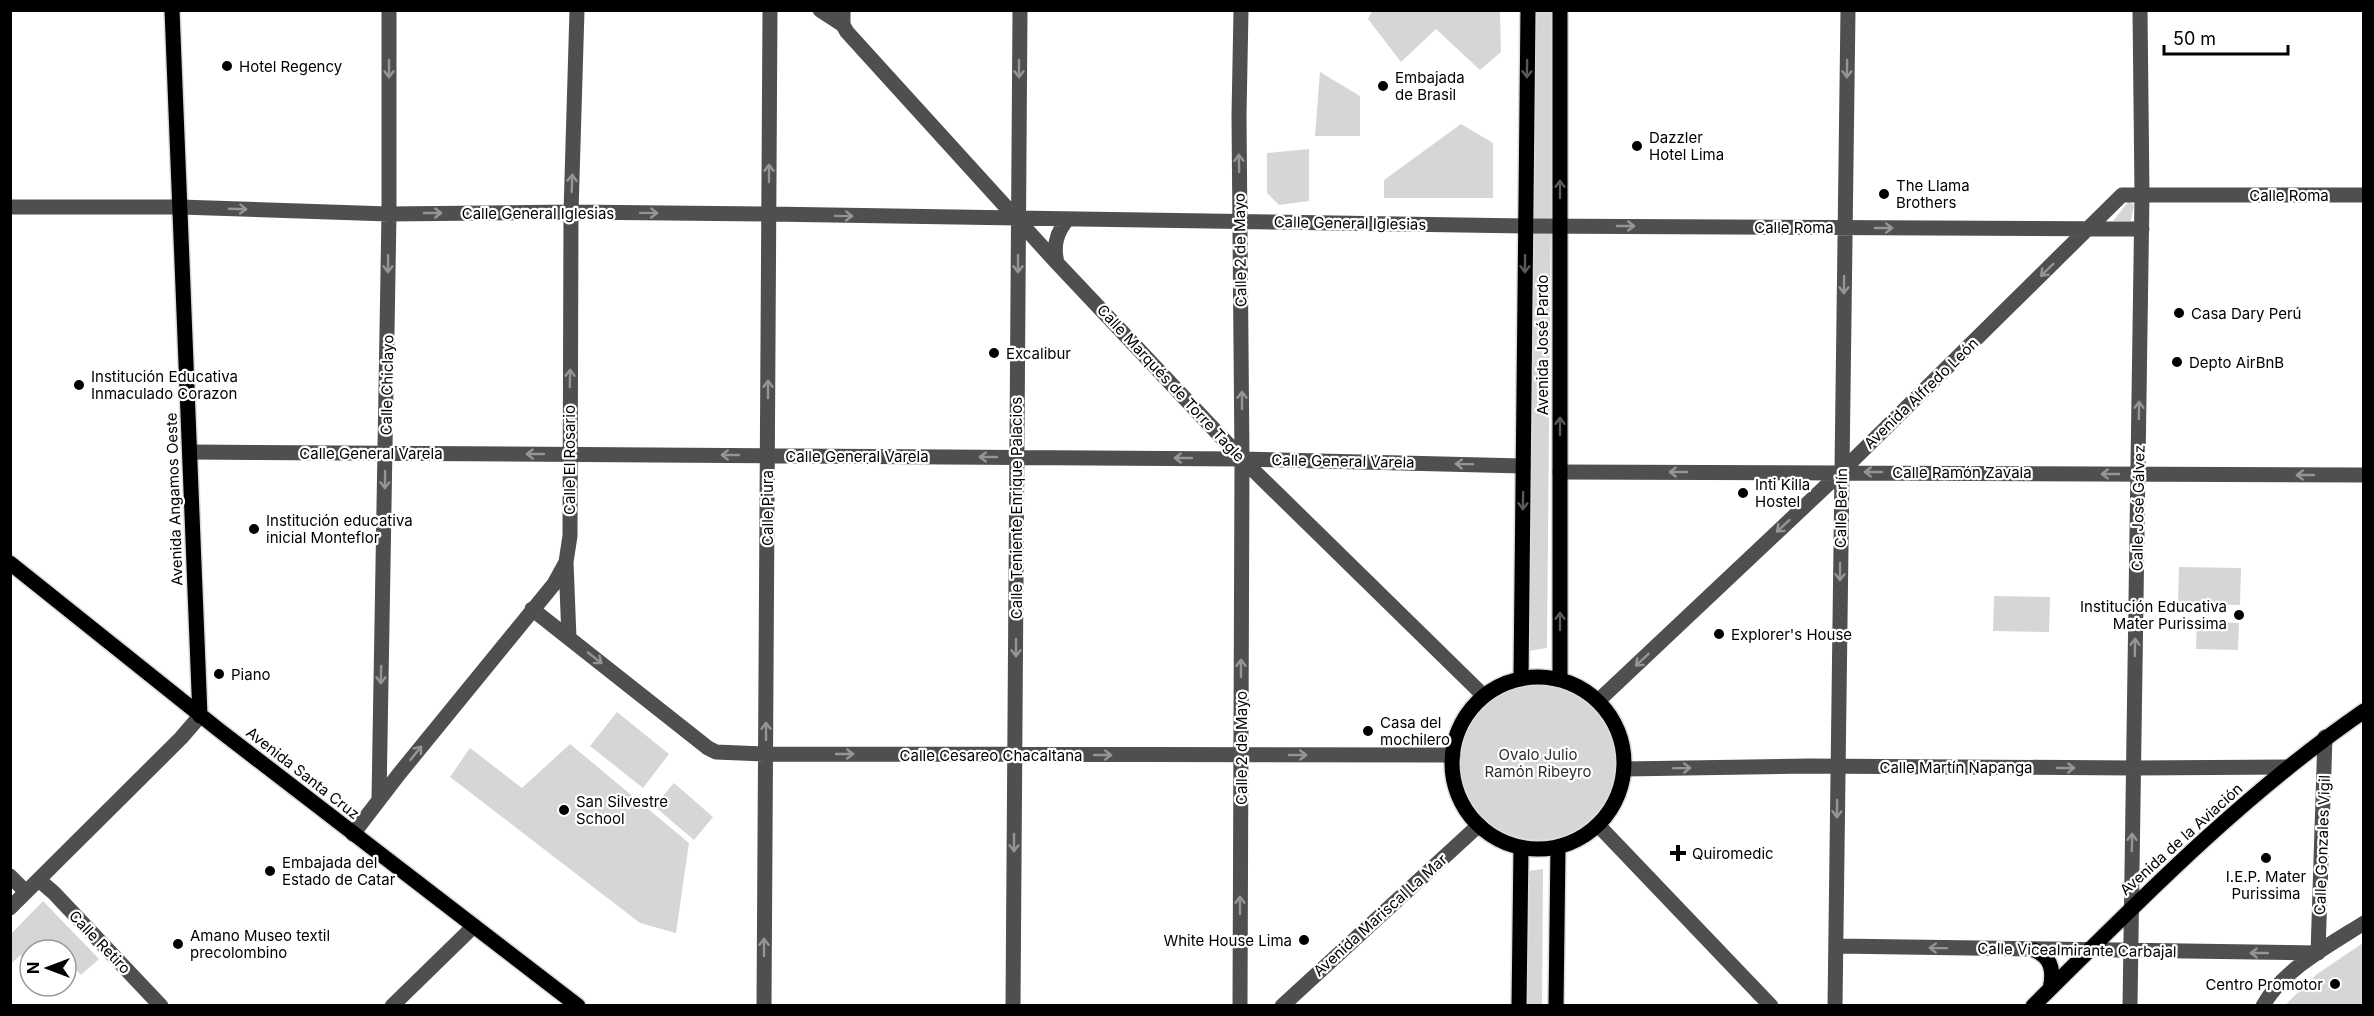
<svg xmlns="http://www.w3.org/2000/svg" width="2374" height="1016" viewBox="0 0 2374 1016" font-family="Inter,sans-serif">
<rect width="100%" height="100%" fill="#fff"/>
<path fill="#d6d6d6" d="M1551,10V204L1547,648L1529,651L1531,11Z
M1372,11H1500L1501,52L1480,70L1436,29L1401,62L1368,19Z
M1320,72L1360,96V136H1315Z
M1461,124L1493,143V198H1384V180Z
M1309,149V201L1279,205L1267,193V153Z
M2129,201L2134,205L2131,221H2113Z
M2179,567L2241,568L2240,605L2178,604Z
M1994,596L2050,597L2049,632L1993,631Z
M2197,621L2239,623L2238,650L2196,649Z
M1460 762a78 78 0 1 1 156 0a78 78 0 1 1-156 0Z
M617,712L669,754L643,788L590,746Z
M570,744L689,843L676,933L640,923L450,777L470,748L522,788Z
M674,783L713,817L694,840L654,806Z
M1543,869L1542,1005L1518,1006L1519,872Z
M43,901L99,959L81,975L70,963L66,966V950H30V965L20,955L11,964V934Z
M2363,943V1005H2285L2317,974Z"/>
<g fill="none" stroke-linecap="round" stroke-linejoin="round">
<g stroke="#dbdbdb" stroke-width="18">
<path id="major" d="M172,10L200,716
M10,563L219,730L578,1006
M1452 763a86 86 0 1 1 172 0a86 86 0 1 1-172 0Z
M1521,679L1528,10
M1560,680V10
M2034,950C2052,957 2054,972 2050,989
M1519,1006L1521,848
M1556,1006L1558,847
M2033,1006C2138,902 2242,795 2364,711"/>
</g>
<path stroke="#4f4f4f" stroke-width="15" d="M820,10L843,25
M843,10V25L847,32L1057,263L1242,459L1484,696
M10,207H180L389,214L571,212L769,214L1525,226L2142,229
M1057,263C1053,246 1056,233 1067,220
M191,452L1242,459L1523,466
M1560,472L2364,475
M566,562L569,638
M532,609L708,748L716,752L766,754L1453,755
M1598,701L1841,472L2122,195H2364
M1624,769L1809,766L2134,768L2288,767
M379,799L389,214V10
M1598,825L1771,1006
M353,834L399,774L554,584L566,562L570,536L571,212L577,10
M10,876L26,892
M39,880L54,893L161,1006
M10,908L181,738L200,716
M1836,946L2318,953L2325,737
M392,1006L474,926
M764,1006L770,10
M1013,1006L1020,10
M1240,1006L1242,459L1239,116L1241,10
M1282,1006L1479,825
M1835,1006L1848,10
M2130,1006L2142,195L2140,10
M2263,1006C2282,970 2331,944 2364,923"/>
<use href="#major" stroke="#000" stroke-width="15"/>
</g>
<defs><path id="oneway-shaft" d="M-6 0H5M1.5-3L5.5 0L1.5 3" fill="none" stroke-width="1.6" stroke-linecap="round" stroke-linejoin="round" transform="scale(1.5)"/></defs>
<g stroke="#959595">
<use href="#oneway-shaft" transform="translate(389 69) rotate(90)"/>
<use href="#oneway-shaft" transform="translate(1019 69) rotate(90)"/>
<use href="#oneway-shaft" transform="translate(1847 69) rotate(91)"/>
<use href="#oneway-shaft" transform="translate(1239 163) rotate(-91)"/>
<use href="#oneway-shaft" transform="translate(769 173) rotate(-90)"/>
<use href="#oneway-shaft" transform="translate(572 183) rotate(-88)"/>
<use href="#oneway-shaft" transform="translate(238 209) rotate(2)"/>
<use href="#oneway-shaft" transform="translate(433 213)"/>
<use href="#oneway-shaft" transform="translate(649 213) rotate(1)"/>
<use href="#oneway-shaft" transform="translate(844 216) rotate(1)"/>
<use href="#oneway-shaft" transform="translate(1626 226)"/>
<use href="#oneway-shaft" transform="translate(1884 228)"/>
<use href="#oneway-shaft" transform="translate(388 264) rotate(91)"/>
<use href="#oneway-shaft" transform="translate(1018 264) rotate(90)"/>
<use href="#oneway-shaft" transform="translate(2047 270) rotate(136)"/>
<use href="#oneway-shaft" transform="translate(1844 285) rotate(91)"/>
<use href="#oneway-shaft" transform="translate(570 378) rotate(-89)"/>
<use href="#oneway-shaft" transform="translate(768 389) rotate(-90)"/>
<use href="#oneway-shaft" transform="translate(1242 400) rotate(-90)"/>
<use href="#oneway-shaft" transform="translate(2139 410) rotate(-89)"/>
<use href="#oneway-shaft" transform="translate(535 454) rotate(-180)"/>
<use href="#oneway-shaft" transform="translate(730 455) rotate(-180)"/>
<use href="#oneway-shaft" transform="translate(988 457) rotate(-180)"/>
<use href="#oneway-shaft" transform="translate(1183 458) rotate(-180)"/>
<use href="#oneway-shaft" transform="translate(1464 464) rotate(-179)"/>
<use href="#oneway-shaft" transform="translate(1678 472) rotate(180)"/>
<use href="#oneway-shaft" transform="translate(1873 472) rotate(-180)"/>
<use href="#oneway-shaft" transform="translate(2110 474) rotate(-180)"/>
<use href="#oneway-shaft" transform="translate(2305 475) rotate(-180)"/>
<use href="#oneway-shaft" transform="translate(385 480) rotate(91)"/>
<use href="#oneway-shaft" transform="translate(1783 526) rotate(137)"/>
<use href="#oneway-shaft" transform="translate(1840 572) rotate(91)"/>
<use href="#oneway-shaft" transform="translate(2135 647) rotate(-89)"/>
<use href="#oneway-shaft" transform="translate(1016 648) rotate(90)"/>
<use href="#oneway-shaft" transform="translate(595 658) rotate(38)"/>
<use href="#oneway-shaft" transform="translate(1642 660) rotate(137)"/>
<use href="#oneway-shaft" transform="translate(1241 668) rotate(-90)"/>
<use href="#oneway-shaft" transform="translate(381 675) rotate(91)"/>
<use href="#oneway-shaft" transform="translate(766 731) rotate(-90)"/>
<use href="#oneway-shaft" transform="translate(416 753) rotate(-51)"/>
<use href="#oneway-shaft" transform="translate(845 754)"/>
<use href="#oneway-shaft" transform="translate(1103 755)"/>
<use href="#oneway-shaft" transform="translate(1298 755)"/>
<use href="#oneway-shaft" transform="translate(1682 768) rotate(-1)"/>
<use href="#oneway-shaft" transform="translate(2066 768)"/>
<use href="#oneway-shaft" transform="translate(1837 809) rotate(91)"/>
<use href="#oneway-shaft" transform="translate(2132 842) rotate(-89)"/>
<use href="#oneway-shaft" transform="translate(1014 843) rotate(90)"/>
<use href="#oneway-shaft" transform="translate(1240 905) rotate(-90)"/>
<use href="#oneway-shaft" transform="translate(764 947) rotate(-90)"/>
<use href="#oneway-shaft" transform="translate(1938 948) rotate(-179)"/>
<use href="#oneway-shaft" transform="translate(2259 953) rotate(-180)"/>
</g>
<g stroke="#595959">
<use href="#oneway-shaft" transform="translate(1527 69) rotate(91)"/>
<use href="#oneway-shaft" transform="translate(1560 189) rotate(-90)"/>
<use href="#oneway-shaft" transform="translate(1525 264) rotate(91)"/>
<use href="#oneway-shaft" transform="translate(1560 426) rotate(-90)"/>
<use href="#oneway-shaft" transform="translate(1523 501) rotate(91)"/>
<use href="#oneway-shaft" transform="translate(1560 621) rotate(-90)"/>
</g>
<g fill="#000" stroke="#fff" stroke-width="2">
<circle cx="227" cy="66" r="6"/>
<circle cx="1383" cy="86" r="6"/>
<circle cx="1637" cy="146" r="6"/>
<circle cx="1884" cy="194" r="6"/>
<circle cx="2179" cy="313" r="6"/>
<circle cx="994" cy="353" r="6"/>
<circle cx="2177" cy="362" r="6"/>
<circle cx="79" cy="385" r="6"/>
<circle cx="1743" cy="493" r="6"/>
<circle cx="254" cy="529" r="6"/>
<circle cx="2239" cy="615" r="6"/>
<circle cx="1719" cy="634" r="6"/>
<circle cx="219" cy="674" r="6"/>
<circle cx="1368" cy="731" r="6"/>
<circle cx="564" cy="810" r="6"/>
<path d="M1675 844h6v6h6v6h-6v6h-6v-6h-6v-6h6z"/>
<circle cx="2266" cy="858" r="6"/>
<circle cx="270" cy="871" r="6"/>
<circle cx="1304" cy="940" r="6"/>
<circle cx="178" cy="944" r="6"/>
<circle cx="2335" cy="984" r="6"/>
</g>
<g text-anchor="middle" dominant-baseline="central" stroke-width="4.5" stroke-linejoin="round" paint-order="stroke">
<g font-size="15" fill="#000" stroke="#fff" text-anchor="start">
<text x="239" y="66">Hotel Regency</text>
<text x="1395" y="77">Embajada<tspan x="1395" dy="17">de Brasil</tspan></text>
<text x="1649" y="137">Dazzler<tspan x="1649" dy="17">Hotel Lima</tspan></text>
<text x="1896" y="185">The Llama<tspan x="1896" dy="17">Brothers</tspan></text>
<text x="2191" y="313">Casa Dary Perú</text>
<text x="1006" y="353">Excalibur</text>
<text x="2189" y="362">Depto AirBnB</text>
<text x="91" y="376">Institución Educativa<tspan x="91" dy="17">Inmaculado Corazon</tspan></text>
<text x="1755" y="484">Inti Killa<tspan x="1755" dy="17">Hostel</tspan></text>
<text x="266" y="520">Institución educativa<tspan x="266" dy="17">inicial Monteflor</tspan></text>
<text x="2227" y="606" text-anchor="end">Institución Educativa<tspan x="2227" dy="17">Mater Purissima</tspan></text>
<text x="1731" y="634">Explorer's House</text>
<text x="231" y="674">Piano</text>
<text x="1380" y="722">Casa del<tspan x="1380" dy="17">mochilero</tspan></text>
<text x="576" y="801">San Silvestre<tspan x="576" dy="17">School</tspan></text>
<text x="1692" y="853">Quiromedic</text>
<text x="282" y="862">Embajada del<tspan x="282" dy="17">Estado de Catar</tspan></text>
<text x="2266" y="876" text-anchor="middle">I.E.P. Mater<tspan x="2266" dy="17">Purissima</tspan></text>
<text x="190" y="935">Amano Museo textil<tspan x="190" dy="17">precolombino</tspan></text>
<text x="1292" y="940" text-anchor="end">White House Lima</text>
<text x="2323" y="984" text-anchor="end">Centro Promotor</text>
</g>
<g font-size="15" fill="#000" stroke="#fff">
<text x="2289" y="195">Calle Roma</text>
<text x="538" y="213">Calle General Iglesias</text>
<text transform="translate(1350 223) rotate(1)">Calle General Iglesias</text>
<text x="1794" y="227">Calle Roma</text>
<text transform="translate(1240 250) rotate(-91)">Calle 2 de Mayo</text>
<text transform="translate(1542 345) rotate(-90)">Avenida José Pardo</text>
<text transform="translate(1171 383) rotate(47)">Calle Marqués de Torre Tagle</text>
<text transform="translate(387 385) rotate(-89)">Calle Chiclayo</text>
<text transform="translate(1921 393) rotate(-44)">Avenida Alfredo León</text>
<text x="371" y="453">Calle General Varela</text>
<text x="857" y="456">Calle General Varela</text>
<text transform="translate(569 460) rotate(-90)">Calle El Rosario</text>
<text transform="translate(1343 461) rotate(1)">Calle General Varela</text>
<text x="1962" y="472">Calle Ramón Zavala</text>
<text transform="translate(174 499) rotate(-92)">Avenida Angamos Oeste</text>
<text transform="translate(767 508) rotate(-90)">Calle Piura</text>
<text transform="translate(1016 508) rotate(-90)">Calle Teniente Enrique Palacios</text>
<text transform="translate(1841 508) rotate(-89)">Calle Berlín</text>
<text transform="translate(2138 508) rotate(-89)">Calle José Gálvez</text>
<text transform="translate(1241 748) rotate(-90)">Calle 2 de Mayo</text>
<text x="991" y="755">Calle Cesareo Chacaltana</text>
<text x="1956" y="767">Calle Martín Napanga</text>
<text transform="translate(303 773) rotate(38)">Avenida Santa Cruz</text>
<text transform="translate(2181 839) rotate(-42)">Avenida de la Aviación</text>
<text transform="translate(2322 845) rotate(-88)">Calle Gonzales Vigil</text>
<text transform="translate(1380 915) rotate(-42)">Avenida Mariscal La Mar</text>
<text transform="translate(100 942) rotate(46)">Calle Retiro</text>
<text transform="translate(2077 950) rotate(1)">Calle Vicealmirante Carbajal</text>
</g>
<g font-size="15" fill="#2d2d2d" stroke="#fff">
<text x="1538" y="754">Ovalo Julio<tspan x="1538" dy="17">Ramón Ribeyro</tspan></text>
</g>
</g>
<rect width="2374" height="1016" fill="none" stroke="#000000" stroke-width="24"/>
<g transform="translate(48 968) rotate(270)"><circle r="28" fill="#ffffff" stroke="#999999" stroke-width="1.5"/>
<path d="M0-4.5L10 22L0 15L-10 22Z" fill="#000000"/>
<text y="-9" font-size="16" font-weight="bold" text-anchor="middle" fill="#000000">N</text>
</g>
<path d="M2164 45v9h124v-9" fill="none" stroke="#000000" stroke-width="3"/>
<text x="2173" y="45" font-size="18" fill="#000000" stroke="#ffffff" stroke-width="4.5" paint-order="stroke">50 m</text>
</svg>
